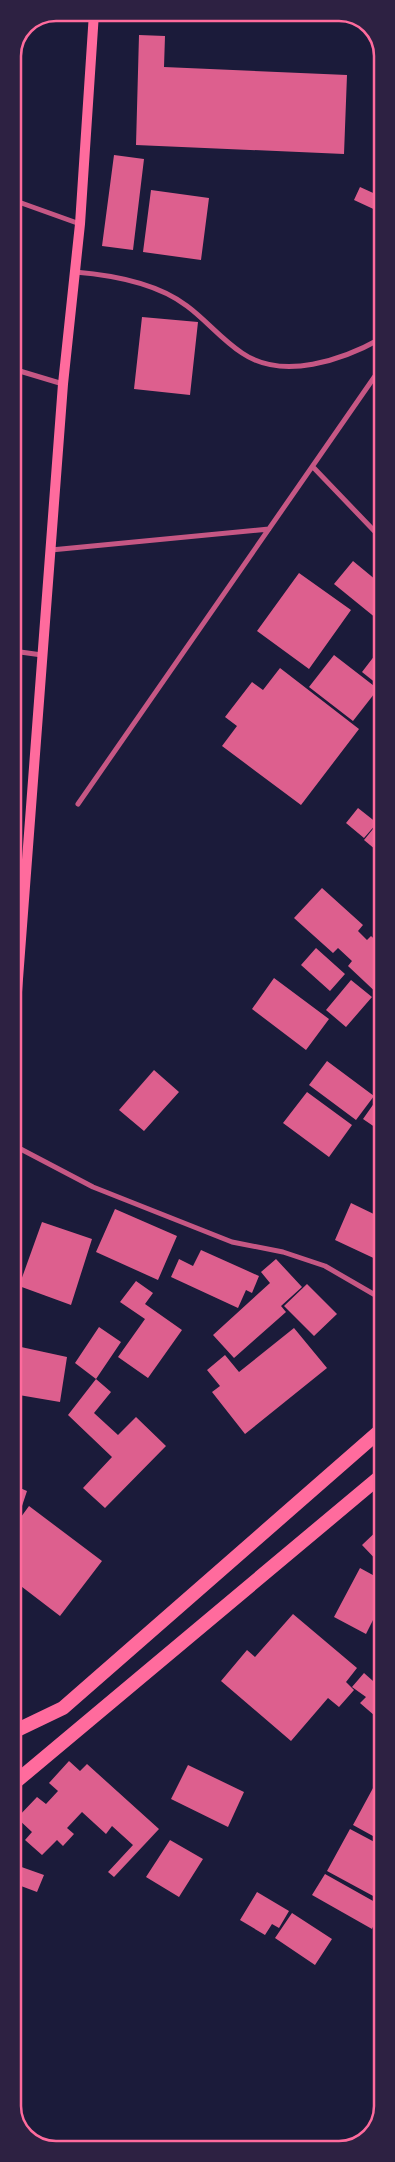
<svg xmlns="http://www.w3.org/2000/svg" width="395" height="2162" viewBox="0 0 395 2162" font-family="'Source Serif 4',serif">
<rect width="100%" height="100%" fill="#1b1b3a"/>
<path fill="#dd5f8e" d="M139,35L165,36L164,67L347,75L344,154L136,145Z
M114,155L144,159L133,250L102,246Z
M360,187L382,197V213L354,200Z
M151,190L209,198L201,260L143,252Z
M142,317L198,322L190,395L134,389Z
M353,561L382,585V623L334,584Z
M299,573L351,610L309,669L257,631Z
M382,646V688L362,672Z
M334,655L378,689L353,721L309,687Z
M280,668L359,729L301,805L222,746L237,726L225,717L252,682L263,690Z
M358,808L377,823L364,838L346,823Z
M382,818V855L364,840Z
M322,888L363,925L358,931L367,940L371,936L382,946V998L348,966L352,961L338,948L333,953L294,918Z
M316,948L345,974L330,991L301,965Z
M274,978L329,1019L306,1050L252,1009Z
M351,980L372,997L346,1027L326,1010Z
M327,1061L374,1096L356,1120L309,1085Z
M154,1070L179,1092L144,1131L119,1110Z
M307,1092L352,1125L329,1157L283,1123Z
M382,1092V1132L363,1119Z
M351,1203L382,1218V1262L335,1240Z
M115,1209L177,1236L158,1280L96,1252Z
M42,1222L92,1239L71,1305L19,1286Z
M201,1250L259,1276L252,1293L246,1290L238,1308L171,1277L179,1259L193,1266Z
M276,1259L302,1287L281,1306L286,1312L234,1358L213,1335L270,1283L261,1272Z
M136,1281L153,1293L145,1304L182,1330L148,1378L118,1357L145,1319L120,1302Z
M307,1284L337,1314L314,1336L284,1306Z
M99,1327L121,1342L96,1379L75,1363Z
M294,1328L327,1368L245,1434L212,1392L220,1386L207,1370L225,1355L239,1372Z
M21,1347L67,1357L60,1402L13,1394Z
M96,1379L111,1392L94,1413L118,1435L136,1417L166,1446L105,1508L83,1488L112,1457L68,1415Z
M13,1485L27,1491L22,1506L13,1503Z
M29,1506L102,1561L60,1616L13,1580V1528Z
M382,1526V1566L362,1545Z
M360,1568L382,1580V1602L366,1634L334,1617Z
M293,1614L357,1668L346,1682L354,1690L339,1707L328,1698L291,1741L221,1681L247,1650L255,1657Z
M364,1673L382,1689V1707L375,1716L360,1703L366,1697L352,1687Z
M69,1761L80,1771L87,1764L159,1829L114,1877L108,1872L133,1845L112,1826L106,1834L82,1812L67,1828L74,1834L63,1846L57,1840L42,1855L25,1840L32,1832L17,1818L37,1797L46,1804L58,1791L49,1783Z
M188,1765L244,1792L228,1827L171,1799Z
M379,1777L382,1779V1841L353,1825Z
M350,1829L382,1846V1882L375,1897L327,1871Z
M170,1840L203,1859L179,1897L146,1877Z
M13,1864L44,1875L37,1892L13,1883Z
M325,1874L382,1906L372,1929L312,1895Z
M257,1892L289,1911L279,1928L272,1924L265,1935L240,1920Z
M292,1913L332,1939L315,1965L275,1938Z"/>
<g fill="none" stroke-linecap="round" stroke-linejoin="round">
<path stroke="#c65784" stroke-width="5" d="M13,200L80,224
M75,272C112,275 157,283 187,306C206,320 221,339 242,353C283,381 343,360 382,338
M13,369L63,384
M313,467L382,539
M51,550L269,529
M13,651L42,655
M78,804L382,366
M13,1145L93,1187L232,1242L283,1252L325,1266L382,1299"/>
<path stroke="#ff6b9d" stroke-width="10" d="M13,1045L63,384L80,224L94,13"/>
<path stroke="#ff6b9d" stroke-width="14" d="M13,1732L63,1708L382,1429
M13,1784L382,1475"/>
</g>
<path d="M0 0H395V2162H0ZM56 21H339A35 35 0 0 1 374 56V2106A35 35 0 0 1 339 2141H56A35 35 0 0 1 21 2106V56A35 35 0 0 1 56 21Z" fill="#2d2142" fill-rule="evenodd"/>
<path fill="none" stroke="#ff6b9d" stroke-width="2.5" d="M56 21H339A35 35 0 0 1 374 56V2106A35 35 0 0 1 339 2141H56A35 35 0 0 1 21 2106V56A35 35 0 0 1 56 21Z"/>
</svg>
